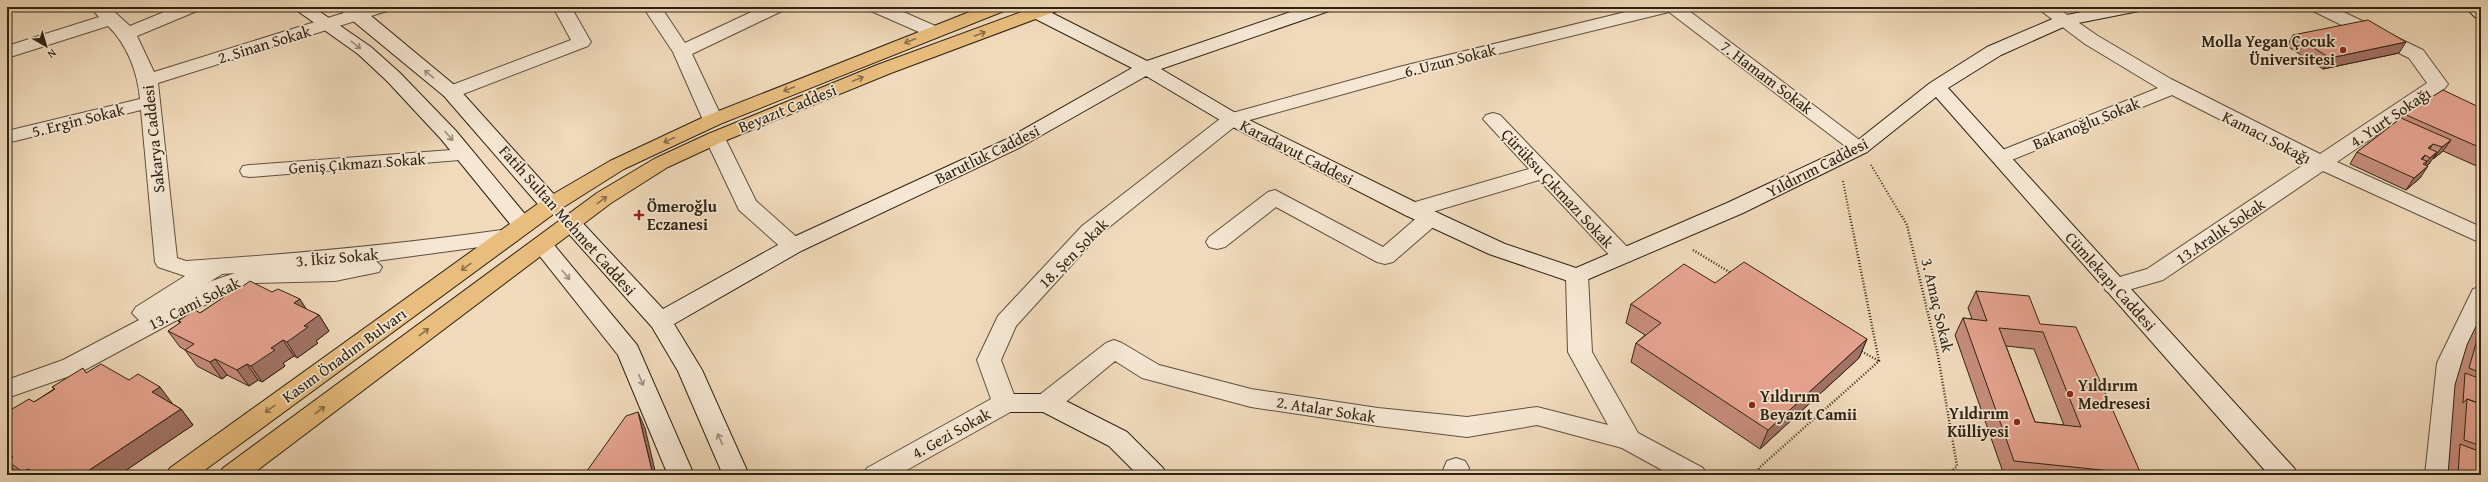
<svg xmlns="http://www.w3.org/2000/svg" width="2488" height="482" viewBox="0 0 2488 482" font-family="'Gentium Book Plus',serif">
<rect width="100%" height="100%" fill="#f0dabb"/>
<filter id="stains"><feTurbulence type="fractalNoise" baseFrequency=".005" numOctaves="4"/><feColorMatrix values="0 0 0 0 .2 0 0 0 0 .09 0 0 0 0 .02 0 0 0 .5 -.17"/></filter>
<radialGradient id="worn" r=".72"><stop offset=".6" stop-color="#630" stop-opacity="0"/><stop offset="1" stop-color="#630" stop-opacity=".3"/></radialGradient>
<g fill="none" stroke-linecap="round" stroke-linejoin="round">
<g stroke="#5e503c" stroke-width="2">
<path id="street" d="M90,7H109L130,26L176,7H200L197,11L137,36L154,72L363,7H390L387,11L158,83L177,258L186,261C294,254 402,244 509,229L517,231L520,236L517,241L509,243L376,261L382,267L379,272L335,281L255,283L225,294L81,372L7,398V380L63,360L139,320L132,313L136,307L185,276L158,267L155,262L141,110L7,143V131L140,99C138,73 127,44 108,26L7,58V46L99,17ZM235,273L209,282L208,283L222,274Z
M553,7H571L591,42L588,46L458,96H444L441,92L444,88L571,40Z
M643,7H661L685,43L762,7H785L782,11L692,54L723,120L720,124H706L703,120L673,52Z
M868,7H892L940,28L943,32L940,36H928L871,11Z
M1646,7H1684L1870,148L1867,152L1860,154L1853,152L1669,12L1412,75L1239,123L1098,236L1016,326L1001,360L1017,403L1014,410L898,475H863L867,468L991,399L977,360L998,316L1082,226L1225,115L1399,67Z
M2036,7H2056L2098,36L2171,79L2320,154L2427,83L2409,58L2313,11L2310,7H2333L2423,50L2448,84L2445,88L2337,162L2481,227V243L2323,171L2163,280L2114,294L2106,291L2103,286L2106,281L2147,269L2306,163L2172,95L2009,161L2002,163L1995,161L1992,157L1995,153L2158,88L2085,44Z
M1493,113L1500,115L1631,251L1634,256L1631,261L1623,263L1615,261L1539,180L1432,212L1438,213L1441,218L1438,223L1393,262L1385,264L1377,262L1276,207L1225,247L1217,249L1209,247L1206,242L1209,237L1268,192L1275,190L1383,247L1420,215L1413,217L1405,215L1402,210L1405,205L1529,169L1483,119L1486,115Z
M715,132L722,134L725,138L756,201L801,241L804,246L801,251L793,253L785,251L739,210L705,138L708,134Z
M465,149L472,151L475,155L472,159L250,177L243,176L240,171L243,166L250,165Z
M1577,268L1585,271L1588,276L1592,352L1638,433L1703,468L1707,475H1671L1622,448L1537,425L1467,437L1378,426L1251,407L1142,378L1115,361L1056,410L1047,412L1038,410L1035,403L1038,396L1106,343L1114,340L1122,343L1159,365L1251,389L1378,408L1467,417L1537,407L1608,425L1568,352L1566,276L1569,271Z
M2481,287V320L2461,363L2451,475H2425L2437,363L2470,295L2473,289Z
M1456,458L1465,461L1469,468L1467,475H1441L1447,461Z"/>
</g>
<g stroke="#2e2211" stroke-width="2">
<path id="secondary" d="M292,7H313L371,47L400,73L456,131L534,225L531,230L523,232L515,230L441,139L387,81L358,54Z
M336,7H358L364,10L458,88L559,200L562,205L559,210L551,212L543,210L444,96Z
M1017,7H1040L1147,61L1305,7H1332L1329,11L1161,69L1239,115L1421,205L1505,244L1576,268L1727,203L1853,144L1930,83L1987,47L2057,17L2106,7H2142L2139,11L2068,25L2001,55L1948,88L2294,468L2298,475H2269L1936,97L1867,152L1743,213L1577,284L1489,254L1405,215L1225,123L1146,76L1019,148L801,251L674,324L702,370L749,475H723L678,371L652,327L560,224L563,219L571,217L579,219L663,309L785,241L1005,140L1132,68L1020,11Z
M2465,7H2481V18L2475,17Z
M542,238L550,240L637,345L694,475H668L618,355L531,245L534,240Z
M1005,394H1047L1056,396L1127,432L1163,468L1167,475H1138L1109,446L1043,412H1005L996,410L993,403L996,396Z"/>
</g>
<g stroke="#2e2211" stroke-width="2">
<path id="primary" d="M982,7H1007L1004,11L720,124L624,169L559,210L198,475H166L170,468L543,200L610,161L706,116Z
M1035,7H1060L1057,11L891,73L722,142L668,167L611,203L251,475H219L223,468L597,193L654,159L708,134L877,65Z"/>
</g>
<path stroke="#2e2211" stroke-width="2" stroke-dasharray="1 2" stroke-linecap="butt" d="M1871,165L1902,217
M1843,181L1850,217"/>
<path stroke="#2e2211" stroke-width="2.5" stroke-dasharray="1 2" stroke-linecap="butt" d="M1902,216L1907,225L1938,356L1957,466L1948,475
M1693,250L1731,273
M1859,350L1879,361
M1757,475L1759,468L1879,361L1850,216"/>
<use href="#street" fill="#f5e7d3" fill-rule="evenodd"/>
<use href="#secondary" fill="#f5e7d3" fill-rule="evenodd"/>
<use href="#primary" fill="#e8bd7e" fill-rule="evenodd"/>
</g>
<path fill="#c78d7d" stroke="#2e2211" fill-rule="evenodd" d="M2293,35L2399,53L2323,69L2287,46Z
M2481,108V168L2443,151L2433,159L2432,158L2429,164L2426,166L2420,178L2406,190L2350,164L2357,152L2401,118L2404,114Z
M1715,283L1867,339L1859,358L1760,449L1631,362L1636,343L1645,335L1626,323L1631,304Z
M236,291L305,309L319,315L329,331L316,341L318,343L297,358L294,356L283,363L285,366L262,382L258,380L249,386L227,375L222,379L197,366L185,350L180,347L168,331L180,323L178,321L200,313L223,298L221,296Z
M1976,291L2040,324L2141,474V475H2004L1955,335L1963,318L1972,319L1968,308ZM2006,346L2034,349L2064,425L2035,422Z
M2481,316V475H2448L2455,385L2467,345Z
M86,373L129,380L172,403H171L181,409L193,425L119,475H19L7,462L8,460H7V412L34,402L54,389L52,387Z"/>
<path fill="#a27366" stroke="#2e2211" d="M2406,42L2399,53L2323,69L2330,58Z
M2451,140L2443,151L2433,159L2442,147Z
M2433,144L2417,167L2413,170L2428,148Z
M2437,152L2429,164L2422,169L2430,158Z
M2428,166L2420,178L2406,190L2414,178Z
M300,299L310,315L294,303Z
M319,315L329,331L316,341L318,343L297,358L287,342L304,326Z
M1867,339L1859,358L1760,449L1768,430Z
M283,340L294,356L283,363L285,366L262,382L251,366L271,348Z
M215,359L227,375L222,379L210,362Z
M247,364L258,380L249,386L237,370Z
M160,387L172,403L164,408L152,392Z
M181,409L193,425L119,475H82Z
M638,412L645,428L656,475H653Z
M28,469L33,475H26L23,472Z"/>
<path fill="#e7a491" stroke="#2e2211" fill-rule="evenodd" d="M2368,20L2406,42L2330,58L2293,35Z
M2443,90L2481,108V148L2404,114Z
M2401,118L2451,140L2442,147L2433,144L2428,148L2437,152L2430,158L2425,155L2421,159L2427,161L2423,164L2428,166L2414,178L2357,152Z
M1744,262L1867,339L1768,430L1636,343L1661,323L1631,304L1684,264L1715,283Z
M250,281L272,292L278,289L300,299L294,303L319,315L304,326L308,327L287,342L283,340L271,348L275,350L251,366L247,364L237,370L215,359L210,362L185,350L194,344L168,331L181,322L178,321L195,310L200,313L224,297L221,296L232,289L236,291Z
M1976,291L2029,296L2040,324L2076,327L2141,474L2014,461L1963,318L1987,321ZM1999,328L2043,332L2081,427L2035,422Z
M2481,324V330L2480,329L2476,333Z
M2480,329L2481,330V373L2469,368Z
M101,364L129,380L138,374L160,387L152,392L181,409L82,475H36L28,469L23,472L7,461L13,457L7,453V412L29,399L34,402L55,389L52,387L83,368L86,373Z
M2465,373L2481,379V404L2467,399L2463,403Z
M2467,399L2481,404V446L2464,440Z
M638,412L653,475H584L626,416Z
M2460,444L2481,452V475H2458Z"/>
<defs><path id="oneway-shaft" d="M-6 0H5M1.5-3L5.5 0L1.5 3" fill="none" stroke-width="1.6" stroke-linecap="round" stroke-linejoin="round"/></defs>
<g stroke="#8b7048">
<use href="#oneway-shaft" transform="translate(980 34) rotate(-20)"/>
<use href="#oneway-shaft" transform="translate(910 41) rotate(159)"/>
<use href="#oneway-shaft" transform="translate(858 79) rotate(-22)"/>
<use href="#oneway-shaft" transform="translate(789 89) rotate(158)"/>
<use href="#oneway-shaft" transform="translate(669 140) rotate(155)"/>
<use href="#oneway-shaft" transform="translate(602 200) rotate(-36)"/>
<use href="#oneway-shaft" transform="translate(466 267) rotate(144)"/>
<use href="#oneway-shaft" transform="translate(424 332) rotate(-37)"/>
<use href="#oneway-shaft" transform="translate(270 409) rotate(144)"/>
<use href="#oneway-shaft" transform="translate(320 410) rotate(-37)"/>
</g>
<g stroke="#9b8e7c">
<use href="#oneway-shaft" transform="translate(356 45) rotate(38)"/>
<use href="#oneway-shaft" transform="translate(429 74) rotate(-140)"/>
<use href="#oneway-shaft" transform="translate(449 136) rotate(49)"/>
<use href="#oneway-shaft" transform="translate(566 275) rotate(50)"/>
<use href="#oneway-shaft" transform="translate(641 380) rotate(68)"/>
<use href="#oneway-shaft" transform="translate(720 439) rotate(-114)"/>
</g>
<g fill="#8f2418" stroke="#f5e7d3" stroke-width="1.5">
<circle cx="2343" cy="50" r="4"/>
<path d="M637 209h4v4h4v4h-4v4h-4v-4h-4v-4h4z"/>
<circle cx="2070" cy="394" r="4"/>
<circle cx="1752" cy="405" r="4"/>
<circle cx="2017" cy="422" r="4"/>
</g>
<g text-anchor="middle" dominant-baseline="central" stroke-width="3.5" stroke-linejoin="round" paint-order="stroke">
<g font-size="16" font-weight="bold" fill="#2e2211" stroke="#f5e7d3" text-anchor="start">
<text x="2335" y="41" text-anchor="end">Molla Yegan Çocuk<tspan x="2335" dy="18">Üniversitesi</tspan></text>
<text x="647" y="206">Ömeroğlu<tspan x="647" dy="18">Eczanesi</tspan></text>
<text x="2078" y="385">Yıldırım<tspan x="2078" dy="18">Medresesi</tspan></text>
<text x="1760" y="396">Yıldırım<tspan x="1760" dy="18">Beyazıt Camii</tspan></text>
<text x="2009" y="413" text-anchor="end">Yıldırım<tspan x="2009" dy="18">Külliyesi</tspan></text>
</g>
<g font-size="16" fill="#2e2211" stroke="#f5e7d3">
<text transform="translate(264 44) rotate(-17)">2. Sinan Sokak</text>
<text transform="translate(1450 60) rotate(-14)">6. Uzun Sokak</text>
<text transform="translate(1767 77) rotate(37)">7. Hamam Sokak</text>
<text transform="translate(787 108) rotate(-22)">Beyazıt Caddesi</text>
<text transform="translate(2390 117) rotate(-34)">4. Yurt Sokağı</text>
<text transform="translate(78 120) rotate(-14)">5. Ergin Sokak</text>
<text transform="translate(2086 123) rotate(-22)">Bakanoğlu Sokak</text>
<text transform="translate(2267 137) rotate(27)">Kamacı Sokağı</text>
<text transform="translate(153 139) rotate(-96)">Sakarya Caddesi</text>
<text transform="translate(1297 152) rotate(27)">Karadavut Caddesi</text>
<text transform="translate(987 154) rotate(-26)">Barutluk Caddesi</text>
<text transform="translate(357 163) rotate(-4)">Geniş Çıkmazı Sokak</text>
<text transform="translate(1817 167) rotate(-27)">Yıldırım Caddesi</text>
<text transform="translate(1558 188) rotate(47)">Çürüksu Çıkmazı Sokak</text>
<text transform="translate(568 220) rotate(48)">Fatih Sultan Mehmet Caddesi</text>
<text transform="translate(2220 231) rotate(-34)">13.Aralık Sokak</text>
<text transform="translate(1073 253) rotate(-45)">18. Şen Sokak</text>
<text transform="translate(337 257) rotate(-5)">3. İkiz Sokak</text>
<text transform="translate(2111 281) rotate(48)">Cümlekapı Caddesi</text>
<text transform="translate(194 303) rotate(-26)">13. Cami Sokak</text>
<text transform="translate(1938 305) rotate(77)">3. Amaç Sokak</text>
<text transform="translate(344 355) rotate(-36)">Kasım Önadım Bulvarı</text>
<text transform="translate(1326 409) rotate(9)">2. Atalar Sokak</text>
<text transform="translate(951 433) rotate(-29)">4. Gezi Sokak</text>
</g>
</g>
<rect width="2488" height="482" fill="none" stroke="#f0dabb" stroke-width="24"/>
<rect x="8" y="8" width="2472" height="466" fill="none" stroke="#2e2211" stroke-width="2"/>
<rect x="12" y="12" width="2464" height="458" fill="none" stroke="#2e2211"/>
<g transform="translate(46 46) rotate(142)" stroke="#f5e7d3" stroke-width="3" paint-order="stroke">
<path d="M0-3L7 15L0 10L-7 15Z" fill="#2e2211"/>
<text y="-6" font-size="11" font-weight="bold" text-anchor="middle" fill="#2e2211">N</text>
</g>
<rect width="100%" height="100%" filter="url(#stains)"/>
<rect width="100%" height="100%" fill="url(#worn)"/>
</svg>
